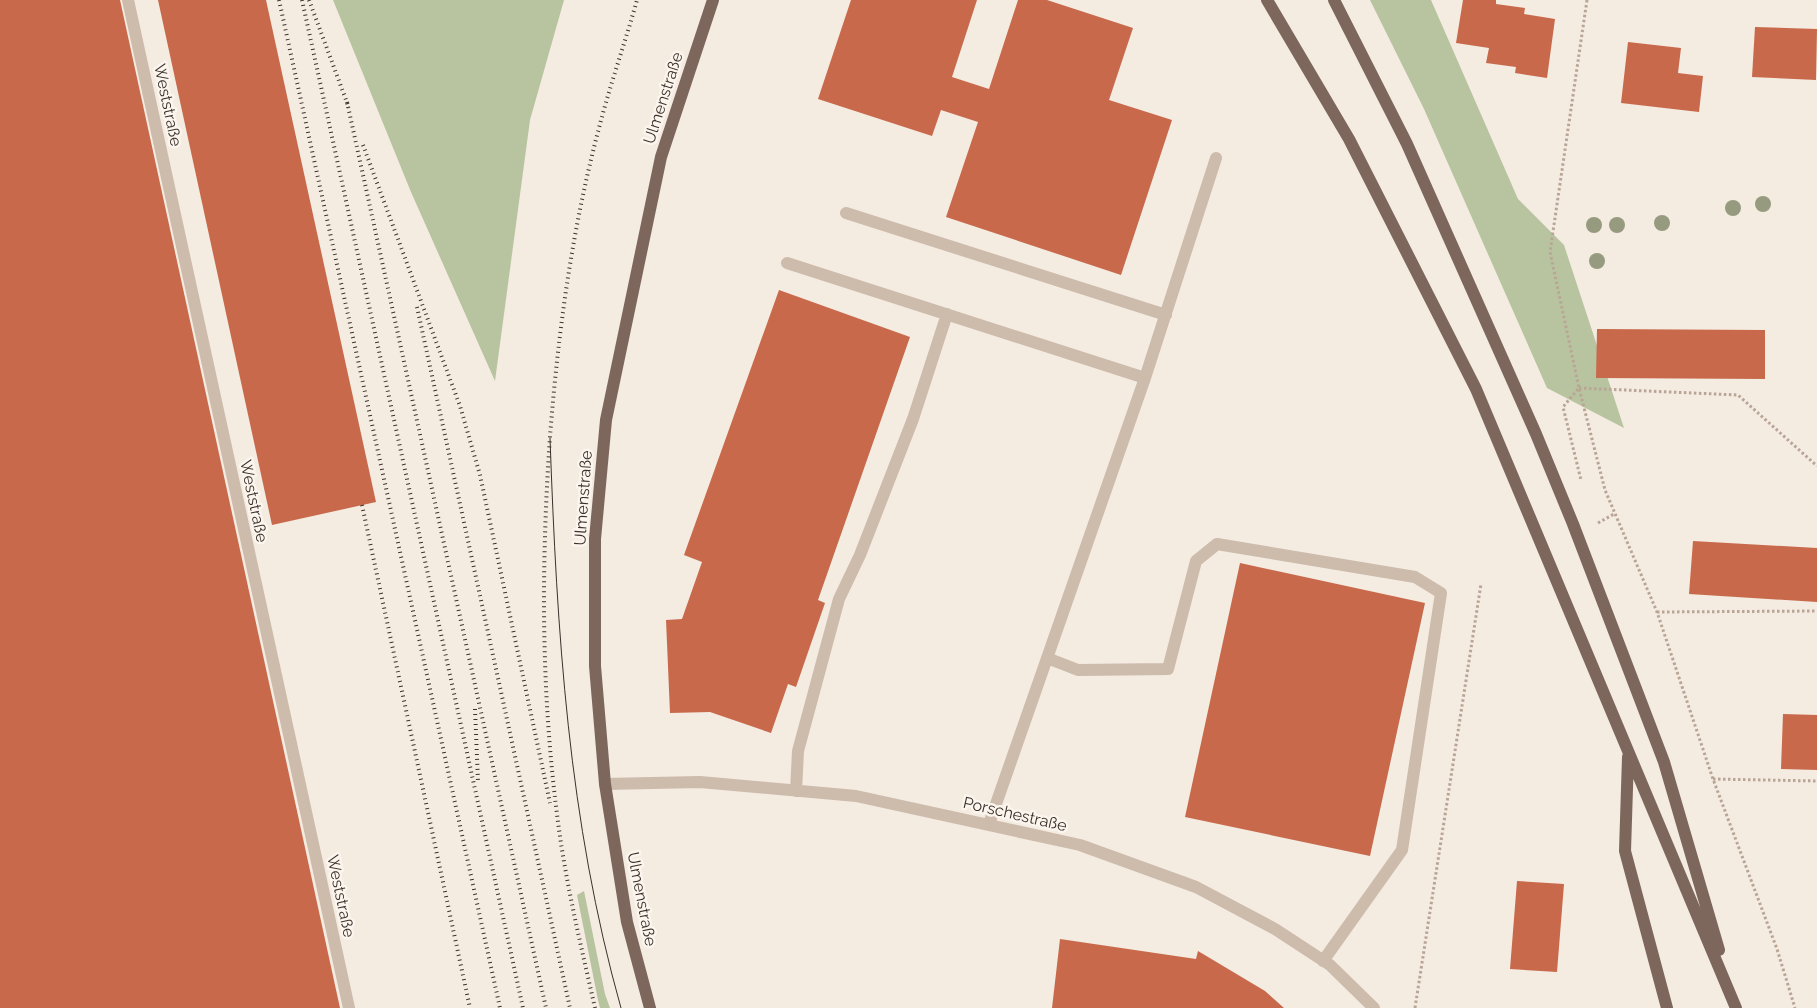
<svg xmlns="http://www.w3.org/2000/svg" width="1817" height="1008" font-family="Raleway,sans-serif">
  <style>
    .green { fill: #b8c4a0 }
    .building { fill: #c8694b }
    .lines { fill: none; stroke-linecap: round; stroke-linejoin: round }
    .path { stroke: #b9a596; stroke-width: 3; stroke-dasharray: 2.5 2.5; stroke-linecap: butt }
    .minor { stroke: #cdbbac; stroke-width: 12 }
    .major { stroke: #7d675c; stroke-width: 12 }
    .tram { stroke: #3b302b; stroke-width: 1 }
    .rail { stroke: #3b302b; stroke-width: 4; stroke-dasharray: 1 4; stroke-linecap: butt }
    .tree { fill: #969b7f }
    .labels { text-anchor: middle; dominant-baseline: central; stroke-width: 5; stroke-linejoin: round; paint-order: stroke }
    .street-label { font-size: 16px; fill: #3b302b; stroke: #fbf5ee }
  </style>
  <rect width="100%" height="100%" fill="#f4ebe1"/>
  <path class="green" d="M333,0H564L530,120L495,381L411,192Z
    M1370,0H1431L1518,199L1564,245L1624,428L1547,388L1424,109Z
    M584,891L605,994L610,1008H600L598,1000L577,895Z"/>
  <path class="building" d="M0,0H120L340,1008H0Z
    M158,0H266L376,502L272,525Z
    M851,0H977L952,77L989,89L1018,0H1047L1133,28L1109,100L1172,120L1121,275L946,217L978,122L941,110L932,136L818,99Z
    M1463,0H1496V4L1525,8L1524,14L1555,19L1547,78L1515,73L1516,67L1486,63L1489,48L1456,43Z
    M1755,27L1817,29L1816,80L1752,77Z
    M1628,42L1681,48L1678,73L1703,76L1699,112L1621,103Z
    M779,290L910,337L818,600L825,603L796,687L788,684L771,733L710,712L670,713L666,620L682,619L702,562L684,555Z
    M1597,329L1765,330V379L1596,378Z
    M1693,541L1817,548V602L1689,594Z
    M1240,563L1425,603L1370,856L1185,817Z
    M1783,714L1817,715V770L1781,769Z
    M1517,881L1564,884L1557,972L1510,969Z
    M1060,939L1196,959L1198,951L1265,991L1284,1008H1052Z"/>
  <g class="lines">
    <path class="path" d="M1587,0L1550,252L1579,388L1605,490L1657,612L1713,779L1777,949L1795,1008
      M1579,388L1738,395L1817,466
      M1578,389L1563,407L1581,480
      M1598,523L1614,514
      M1657,612L1817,611
      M1713,779L1817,781
      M1415,1008L1481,584"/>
    <path class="minor" d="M128,0L349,1008
      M846,213L1166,315
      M787,263L1145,378L989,824
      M1145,378L1216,158
      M1047,658L1078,670L1168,669L1196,561L1217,544L1415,577L1441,593L1402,850L1323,961
      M605,784L700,782L856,796L1080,845L1196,887L1275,929L1330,965L1374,1008
      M796,791L798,751L839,599L860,555L913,419L947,314"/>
    <path class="major" d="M1267,0L1349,139L1476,389L1736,1008
      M1334,0L1407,144L1536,434L1573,524L1664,762L1719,950
      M1628,757L1625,851L1667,1008
      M650,1008L627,922L605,784L595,666V539L606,420L661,157L713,0"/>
    <path class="tram" d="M550,438C557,632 568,820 621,1008"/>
    <path class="rail" d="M279,0L500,1008
      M302,0L523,1008
      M309,0L349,108
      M347,102L546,1008
      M363,145L460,406L480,475L550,803
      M417,307L570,1008
      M362,505L470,1008
      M475,709L478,781
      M595,1008C581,946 566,884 558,822C541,694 541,565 550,437C558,333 572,229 599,128C610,85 625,43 637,0"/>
  </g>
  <g class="tree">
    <circle cx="1763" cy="204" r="8"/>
    <circle cx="1733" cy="208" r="8"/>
    <circle cx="1662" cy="223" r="8"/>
    <circle cx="1594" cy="225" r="8"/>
    <circle cx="1617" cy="225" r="8"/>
    <circle cx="1597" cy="261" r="8"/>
  </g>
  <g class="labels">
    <g class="street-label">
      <text transform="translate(663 98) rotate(-72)">Ulmenstraße</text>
      <text transform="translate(168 105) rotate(78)">Weststraße</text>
      <text transform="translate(583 498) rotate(-86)">Ulmenstraße</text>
      <text transform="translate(254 501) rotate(78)">Weststraße</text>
      <text transform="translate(1015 814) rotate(13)">Porschestraße</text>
      <text transform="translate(341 896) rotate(78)">Weststraße</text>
      <text transform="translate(642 899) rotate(79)">Ulmenstraße</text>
    </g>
  </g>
</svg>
